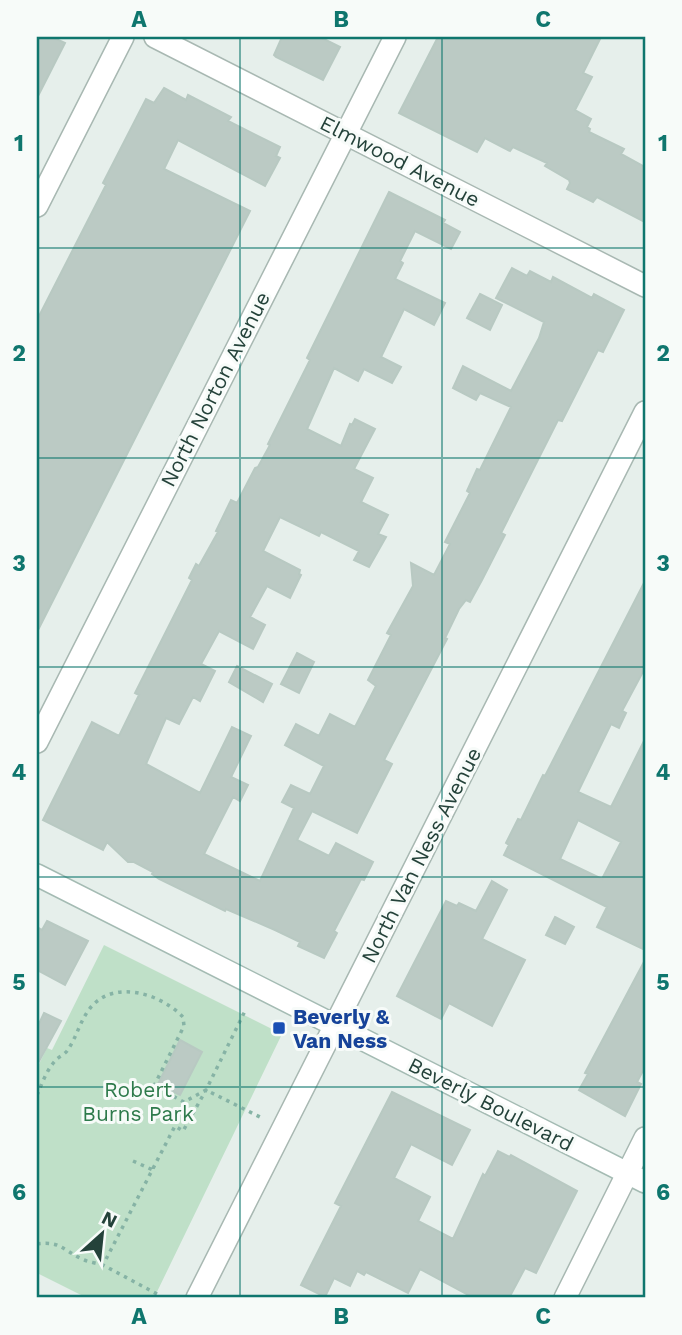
<svg xmlns="http://www.w3.org/2000/svg" width="682" height="1335" font-family="'Work Sans',sans-serif">
  <style>
    .green { fill: #bfe0c8 }
    .building { fill: #bbcac4; stroke: #b8c9c2; stroke-width: 2; fill-rule: evenodd }
    .lines { fill: none; stroke-linecap: round; stroke-linejoin: round }
    .minor-casing { stroke: #a8b8b2; stroke-width: 24 }
    .tertiary-casing { stroke: #a8b8b2; stroke-width: 24 }
    .secondary-casing { stroke: #a4bbb3; stroke-width: 24 }
    .path { stroke: #86b3a5; stroke-width: 3.5; stroke-dasharray: 3.5 5; stroke-linecap: butt }
    .minor { stroke: #fff; stroke-width: 21 }
    .tertiary { stroke: #fff; stroke-width: 21 }
    .secondary { stroke: #fff; stroke-width: 21 }
    .grid { fill: none; stroke: #0f766e; stroke-width: 2; stroke-opacity: 0.55 }
    .transit-dot { fill: #1a4fb4; stroke: #f7fbf9; stroke-width: 2.5 }
    .labels { text-anchor: middle; dominant-baseline: central; stroke-width: 6; stroke-linejoin: round; paint-order: stroke }
    .street-label { font-size: 21px; fill: #24423a; stroke: #f7fbf9 }
    .transit-label { font-size: 21px; font-weight: bold; fill: #164399; stroke: #f7fbf9; text-anchor: start }
    .park-label { font-size: 21px; fill: #2d7a4b; stroke: #f7fbf9 }
    .neatline { fill: none; stroke: #0f766e; stroke-width: 2.5 }
    .grid-label { font-size: 23px; text-anchor: middle; font-weight: bold; fill: #0f766e }
  </style>
  <rect width="100%" height="100%" fill="#e6efeb"/>
  <path class="green" d="M104,945L282,1034L154,1298H87L37,1273V1068L47,1048L52,1050Z"/>
  <path class="building" d="M37,37H52L65,43L37,98Z
    M282,37H320L340,47L323,80L276,57L274,55Z
    M438,37H601L583,73L592,77L575,110L591,119L587,127L590,129L589,132L624,149L621,154L645,167V222L597,197L593,202L567,189L570,183L569,180L545,166L547,163L513,147L510,151L485,138L477,152L399,113Z
    M164,88L186,100L188,95L231,117L228,121L280,147L276,156L280,158L265,186L178,140L164,169L250,211L37,632V320L106,185L103,183L146,99L154,103Z
    M389,192L445,220L443,223L460,232L451,249L415,231L400,261L403,263L395,279L445,303L434,325L404,309L381,357L401,367L392,383L364,369L358,381L334,368L307,429L341,446L350,424L352,425L355,419L375,429L354,469L373,478L361,502L388,515L378,534L386,537L369,567L354,560L359,551L321,532L319,536L280,517L263,551L300,570L299,574L301,575L290,598L267,586L250,617L265,625L253,649L219,631L201,664L215,671L200,701L193,697L179,724L166,718L146,764L200,793L232,727L251,736L231,777L248,785L240,801L233,797L204,854L260,881L294,808L282,802L291,785L310,794L324,766L285,745L296,724L319,736L330,714L355,727L376,686L368,680L391,635L387,633L413,586L411,563L434,575L450,544L445,542L470,493L467,491L477,469L480,470L511,407L480,393L476,400L453,388L463,366L511,391L539,338L544,322L496,298L512,268L527,276L530,271L551,282L553,277L592,298L594,294L624,310L603,352L598,350L562,421L558,420L501,533L505,535L482,580L470,602L466,600L459,609L445,638L447,639L384,760L392,764L357,833L312,811L297,840L329,856L336,843L373,862L364,880L361,879L334,931L337,933L324,958L298,946L300,942L275,930L226,909L225,911L159,879L152,874L153,872L134,862H128L107,842L103,850L43,820L92,722L119,736L139,695L135,693L192,580L189,578L196,564L199,566L218,532L216,531L231,500L237,503L255,468L258,467L270,445L268,444L310,360L307,358Z
    M480,294L502,305L490,330L467,318Z
    M645,581V668L622,711L626,713L619,728L611,724L578,792L611,807L645,739V950L597,927L607,907L504,855L509,845L506,843L518,819L521,820L543,775L545,776ZM578,820L621,842L602,879L560,859Z
    M297,653L314,662L299,693L281,684Z
    M237,666L272,684L263,702L229,682Z
    M492,881L507,890L482,939L525,960L492,1026L449,1003L441,1019L397,996L446,901L457,906L459,903L476,911Z
    M555,917L574,927L565,944L546,935Z
    M47,921L88,941L65,985L37,970V927L42,930Z
    M645,960V1067L637,1082L641,1084L625,1116L579,1090L588,1074L585,1073Z
    M44,1013L61,1021L37,1065V1028Z
    M180,1040L202,1052L180,1095L158,1084Z
    M392,1092L470,1130L452,1165L411,1144L394,1178L430,1197L418,1221L453,1239L483,1174L485,1176L498,1151L510,1157L511,1155L577,1191L536,1273L525,1268L509,1298H474L420,1269L408,1293L366,1272L364,1275L357,1271L350,1286L334,1278L325,1297L301,1285L341,1206L335,1203Z"/>
  <g class="lines">
    <g class="minor-casing">
      <path id="minor" d="M155,37L645,286
        M37,206L123,37
        M37,742L395,37
        M565,1298L645,1138"/>
    </g>
    <g class="tertiary-casing">
      <path id="tertiary" d="M197,1298L645,412"/>
    </g>
    <g class="secondary-casing">
      <path id="secondary" d="M37,875L645,1182"/>
    </g>
    <path class="path" d="M37,1095C42,1084 46,1071 55,1061C58,1057 64,1055 67,1051C77,1037 80,1020 91,1007C115,979 161,994 183,1017L184,1026L154,1086L184,1102L206,1090L264,1119
      M133,1161L153,1170
      M37,1244C60,1241 62,1249 80,1258C87,1262 96,1263 103,1265
      M157,1294L103,1265L175,1126L183,1131L206,1090L245,1011"/>
    <use href="#minor" class="minor"/>
    <use href="#tertiary" class="tertiary"/>
    <use href="#secondary" class="secondary"/>
  </g>
  <path class="grid" d="M240,37V1298M442,37V1298M37,248H645M37,458H645M37,667H645M37,877H645M37,1087H645"/>
  <rect class="transit-dot" x="272" y="1021" width="14" height="14" rx="3.5"/>
  <g class="labels">
    <g class="street-label">
      <text transform="translate(400 161) rotate(27)">Elmwood Avenue</text>
      <text transform="translate(215 389) rotate(-63)">North Norton Avenue</text>
      <text transform="translate(421 855) rotate(-63)">North Van Ness Avenue</text>
      <text transform="translate(491 1104) rotate(27)">Beverly Boulevard</text>
    </g>
    <g class="transit-label">
      <text x="293" y="1016">Beverly &amp;<tspan x="293" dy="24">Van Ness</tspan></text>
    </g>
    <g class="park-label">
      <text x="138" y="1089">Robert<tspan x="138" dy="24">Burns Park</tspan></text>
    </g>
  </g>
  <rect width="682" height="1335" fill="none" stroke="#f7fbf9" stroke-width="77"/>
  <g transform="translate(102 1234) rotate(27)" stroke="#f7fbf9" stroke-width="5" paint-order="stroke">
  <path d="M0-5L12 26L0 18L-12 26Z" fill="#24423a"/>
  <text y="-10" font-size="19" font-weight="bold" text-anchor="middle" fill="#24423a">N</text>
  </g>
  <rect x="38" y="38" width="606" height="1258" class="neatline"/>
  <g class="grid-label">
    <text x="139" y="27">A</text>
    <text x="341" y="27">B</text>
    <text x="543" y="27">C</text>
    <text x="19" y="151">1</text>
    <text x="663" y="151">1</text>
    <text x="19" y="361">2</text>
    <text x="663" y="361">2</text>
    <text x="19" y="571">3</text>
    <text x="663" y="571">3</text>
    <text x="19" y="780">4</text>
    <text x="663" y="780">4</text>
    <text x="19" y="990">5</text>
    <text x="663" y="990">5</text>
    <text x="19" y="1200">6</text>
    <text x="663" y="1200">6</text>
    <text x="139" y="1324">A</text>
    <text x="341" y="1324">B</text>
    <text x="543" y="1324">C</text>
  </g>
</svg>
